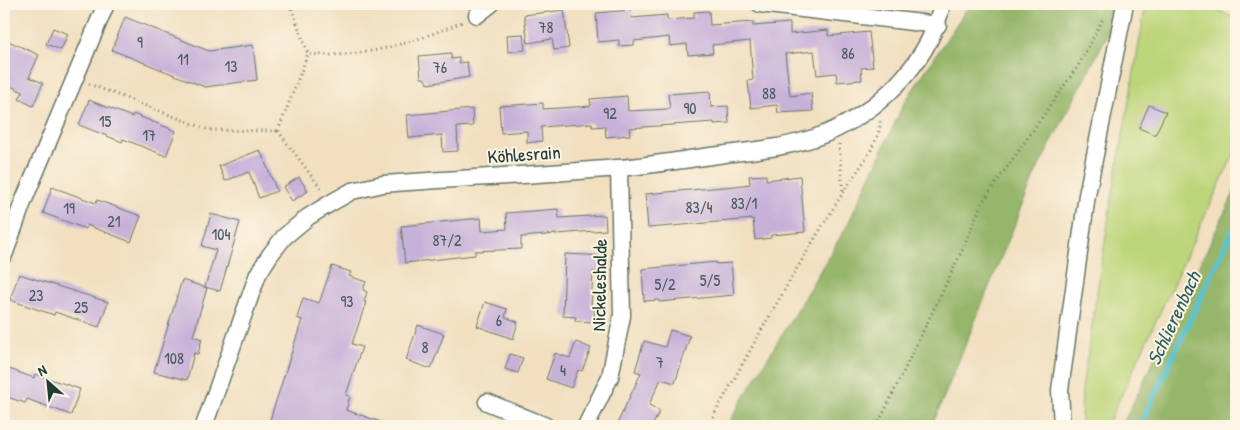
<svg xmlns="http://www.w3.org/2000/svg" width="1240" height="430" font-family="'Patrick Hand',sans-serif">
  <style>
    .green { fill: #bdd57a; stroke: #6e8957 }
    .forest { fill: #96b66a; stroke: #5a7a4f }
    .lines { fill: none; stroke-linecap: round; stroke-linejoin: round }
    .stream { stroke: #59c4d2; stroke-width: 5.5 }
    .building { fill: #c6b1d9 }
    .minor-casing { stroke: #687665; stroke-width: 19 }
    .path { stroke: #687665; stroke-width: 3; stroke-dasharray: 1 4; stroke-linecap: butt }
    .minor { stroke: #fff; stroke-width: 16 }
    .labels { text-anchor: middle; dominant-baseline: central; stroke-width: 4; stroke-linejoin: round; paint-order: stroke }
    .number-label { font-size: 16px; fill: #495a5d }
    .street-label { font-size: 19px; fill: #1f3d34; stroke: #fcf5e5 }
    .water-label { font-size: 20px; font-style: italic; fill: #2e5f5c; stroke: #fcf5e5 }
  </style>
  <rect width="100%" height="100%" fill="#fcf5e5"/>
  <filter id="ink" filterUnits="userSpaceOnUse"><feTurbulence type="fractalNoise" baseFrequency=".02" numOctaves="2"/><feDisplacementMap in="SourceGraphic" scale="10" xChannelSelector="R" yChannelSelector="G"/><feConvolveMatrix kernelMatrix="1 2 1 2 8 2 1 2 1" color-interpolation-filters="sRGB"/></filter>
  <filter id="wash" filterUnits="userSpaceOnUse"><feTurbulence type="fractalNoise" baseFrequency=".0096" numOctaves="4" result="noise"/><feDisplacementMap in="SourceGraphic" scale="20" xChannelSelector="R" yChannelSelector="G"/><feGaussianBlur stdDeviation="1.12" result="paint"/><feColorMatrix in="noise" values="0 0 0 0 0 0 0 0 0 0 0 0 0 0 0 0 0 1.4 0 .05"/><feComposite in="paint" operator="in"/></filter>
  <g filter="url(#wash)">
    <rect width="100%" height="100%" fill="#f1dfc0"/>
    <path class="green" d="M1146,4H1206L1236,19V149L1107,426H1081L1082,389L1111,203Z"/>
    <path class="forest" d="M970,4H1118L1111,28L1037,170L932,426H727L847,226L904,103Z
      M1236,189V426H1122Z"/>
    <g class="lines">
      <path class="stream" d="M1140,426L1236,223"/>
    </g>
    <g id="blocks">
      <path class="building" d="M564,10L569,48L554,50L552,39L528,43L524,15Z
        M631,10L632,18L667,15V20L694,18V12L709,11L710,25L753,22V26L790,23V34L828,30V36L869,32L873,67L861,68L862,80L837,82L836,73L817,75L814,51L785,54L790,96L811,93L813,111L778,113L777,105L751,108L748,81L753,80L750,41L712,45L713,53L688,55L687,44L670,46L669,37L634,41V45L619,46V40L598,42L596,13Z
        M125,17L209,51L253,45L257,80L205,87L112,50Z
        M53,28L68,34L61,50L46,44Z
        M523,34L525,50L508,52L507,35Z
        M4,39L39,55L29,77L43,83L33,106L19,99L23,92L4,83Z
        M451,53V59L459,58V63L467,62L469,77L428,84L424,78H421L419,56Z
        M710,91L711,107L728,106L729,123L714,124V122L629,128L630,135L606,137L605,126L592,127V123L541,127L542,141L527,143V131L501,133L499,106L543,103V109L591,106L590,99L627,96L628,111L670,109L668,94Z
        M89,100L132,117L133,114L176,131L166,156L123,139L122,142L79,125Z
        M1149,105L1166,112L1155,135L1139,128Z
        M472,109L473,126L457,127L458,151L443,152L442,135L409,138L407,115Z
        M260,150L277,191L259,198L249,172L225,181L219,166Z
        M766,175V180L800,176L805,232L771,235V238L755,240L753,219L648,228L645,194L735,186L750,184L749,176Z
        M299,177L308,191L292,201L283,187Z
        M52,187L96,203L97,200L141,216L131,242L87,225L86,229L43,213Z
        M558,209L559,218L605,215L606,230L521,237V249L475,251V255L405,263L401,226L481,218L482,231L507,229L506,213Z
        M211,214L240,222L220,291L205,287L216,250L202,246Z
        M565,254L607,256L606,273L593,272L591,306L595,307L594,322L575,321L576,317L563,316Z
        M716,262V264L731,263L734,295L659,302V300L644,301L642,269Z
        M332,266L351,272L349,276L366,282L363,290L367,292L364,302H366L352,344L362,347L346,395L350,396L346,410L386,424L385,426H268L302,320L297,318L303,298L319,303Z
        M19,274L108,302L99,327L55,312L54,315L10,300Z
        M182,280L207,288L193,336L202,339L198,354L194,353L187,380L154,372Z
        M485,302L507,309L505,317L518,322L513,339L477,326Z
        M418,325L444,334L431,369L406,360Z
        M670,330L690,336L675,383L661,379L649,405L660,411L652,426H616L641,373L635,371L644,341L665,347Z
        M576,342L591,348L582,371L578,370L571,388L546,379L555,353L570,358Z
        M510,354L523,358L518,373L505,369Z
        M4,367L34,378L35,374L80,389L71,415L27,399L25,403L4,396Z"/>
    </g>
  </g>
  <g filter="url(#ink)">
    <use href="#blocks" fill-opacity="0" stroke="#687665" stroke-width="1"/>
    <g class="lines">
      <g class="minor-casing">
        <path id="minor" d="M760,4L938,25
          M477,15L491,4
          M4,255L23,202L106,4
          M487,402L546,426
          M204,426L258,274L270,255L284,237L308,217L329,204L352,191L383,184C461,178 539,175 617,168C648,166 680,160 711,156C752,150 798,148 836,129C885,105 931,58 942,4
          M586,426L610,377L622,316L619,168
          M1062,426L1060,390L1087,195L1125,4"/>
      </g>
      <path class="path" d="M290,4L308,54
        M89,84L209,130L278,131
        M278,131L308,54C362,59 413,43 462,22
        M278,131L322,190
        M839,144L843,193
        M708,426C753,345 798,263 848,185C858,170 882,139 880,121
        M877,426L962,251L982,203L1078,66L1104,17"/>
      <use href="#minor" class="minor"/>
    </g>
  </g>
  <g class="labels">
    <g class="number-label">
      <text x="546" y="27">78</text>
      <text x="140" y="42">9</text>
      <text x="848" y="53">86</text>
      <text x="183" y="59">11</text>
      <text x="231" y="66">13</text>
      <text x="440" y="67">76</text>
      <text x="769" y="93">88</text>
      <text x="690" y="108">90</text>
      <text x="610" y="113">92</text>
      <text x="105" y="121">15</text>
      <text x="149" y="135">17</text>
      <text x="744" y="203">83/1</text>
      <text x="699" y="207">83/4</text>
      <text x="69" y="208">19</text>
      <text x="114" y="221">21</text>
      <text x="221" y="234">104</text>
      <text x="447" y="240">87/2</text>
      <text x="710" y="280">5/5</text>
      <text x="665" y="284">5/2</text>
      <text x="36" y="295">23</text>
      <text x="347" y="301">93</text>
      <text x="81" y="307">25</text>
      <text x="499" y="320">6</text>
      <text x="425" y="347">8</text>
      <text x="174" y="358">108</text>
      <text x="660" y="362">7</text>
      <text x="563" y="370">4</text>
    </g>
    <g class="street-label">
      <text transform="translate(524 154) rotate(-4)">Köhlesrain</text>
      <text transform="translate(599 285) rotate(-89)">Nickeleshalde</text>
    </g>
    <g class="water-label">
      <text transform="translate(1173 318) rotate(-65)">Schlierenbach</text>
    </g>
  </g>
  <rect width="1240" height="430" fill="none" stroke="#fcf5e5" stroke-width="20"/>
  <g transform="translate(48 382) rotate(333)" stroke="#fcf5e5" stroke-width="4" paint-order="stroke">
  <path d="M0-4L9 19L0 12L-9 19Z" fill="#1f3d34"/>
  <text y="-8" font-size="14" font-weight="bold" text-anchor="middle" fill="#1f3d34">N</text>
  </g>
</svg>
